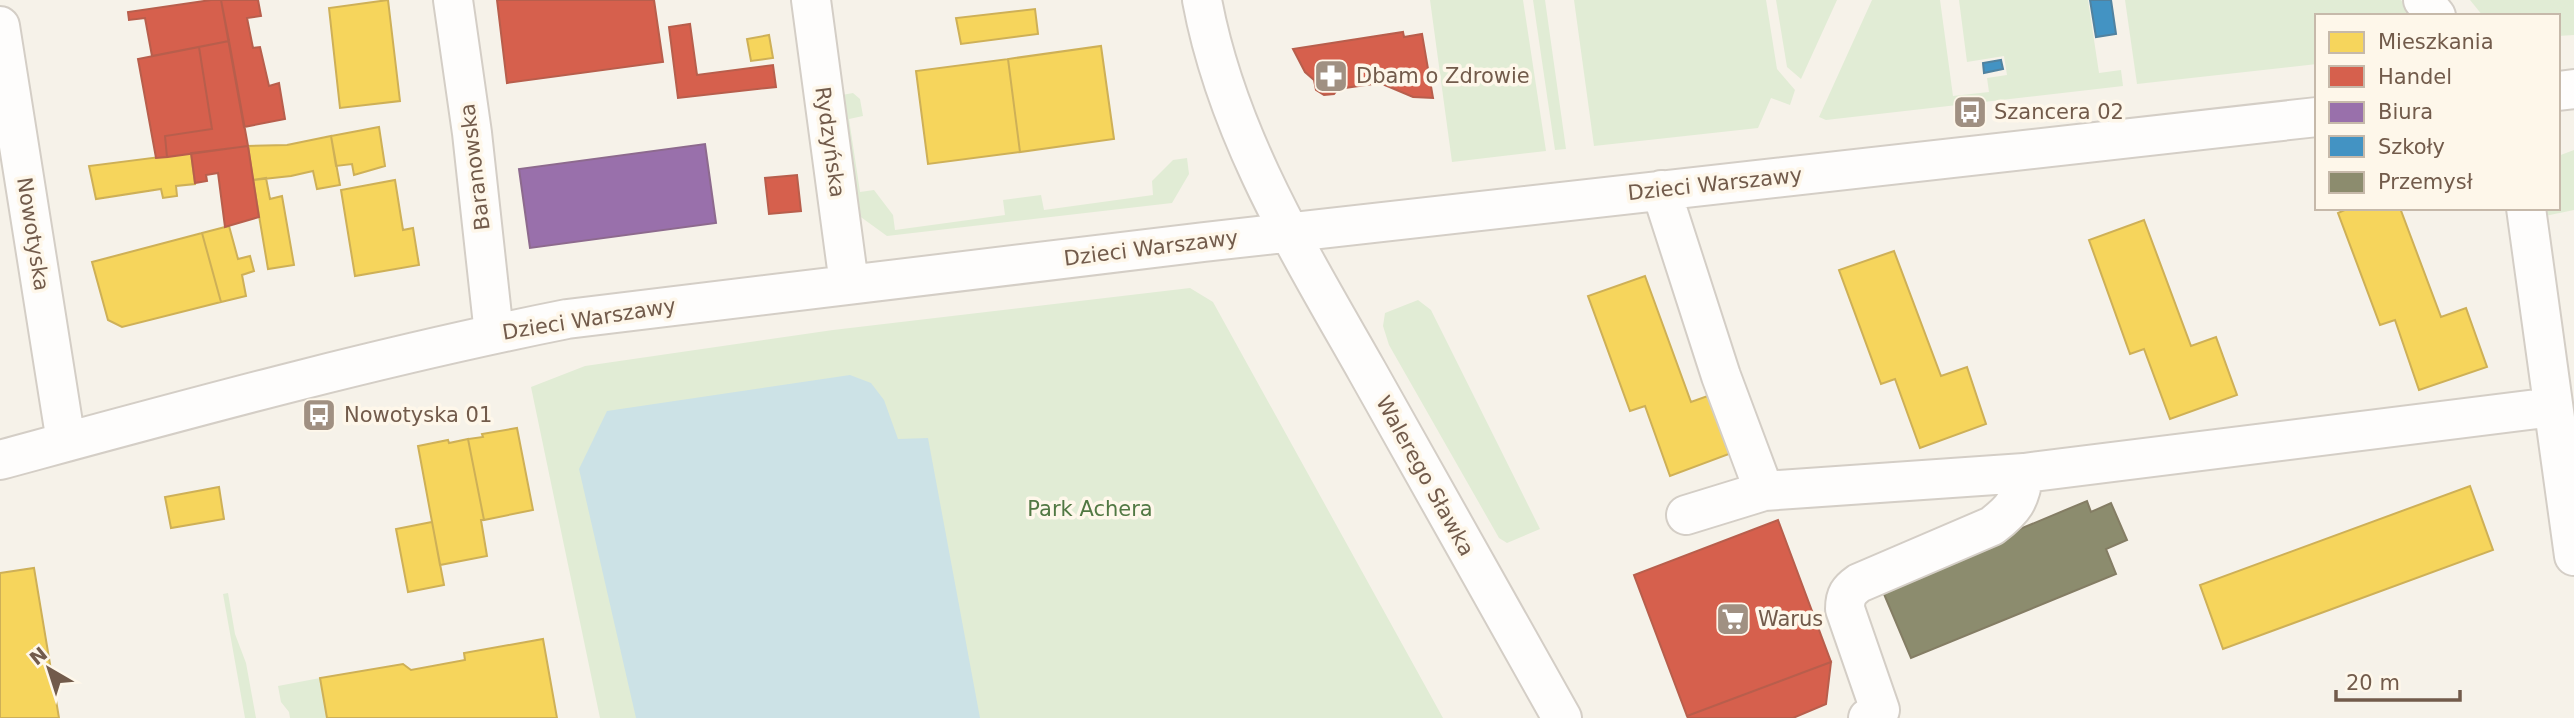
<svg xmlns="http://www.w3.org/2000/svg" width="2574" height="718" font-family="'DejaVu Sans',sans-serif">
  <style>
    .green { fill: #e1ecd5 }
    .water { fill: #cce2e6 }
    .homes { fill: #f6d55c; stroke: #ceb057; stroke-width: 2 }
    .shops { fill: #d6604d; stroke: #b85e4c; stroke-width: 2 }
    .offices { fill: #9970ab; stroke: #8d6a8e; stroke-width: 2 }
    .schools { fill: #4393c3; stroke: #51829f; stroke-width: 2 }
    .industry { fill: #8c8c6e; stroke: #847d64; stroke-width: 2 }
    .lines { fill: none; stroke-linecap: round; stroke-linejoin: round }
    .minor-casing { stroke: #d4cec6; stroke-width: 42 }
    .minor { stroke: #fefdfc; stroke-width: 38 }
    .labels { text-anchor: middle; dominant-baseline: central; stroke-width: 7; stroke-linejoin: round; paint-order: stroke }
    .poi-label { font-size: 21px; fill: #725b4b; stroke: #fef7ea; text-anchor: start }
    .street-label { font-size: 21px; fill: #725b4b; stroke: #fef7ea }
    .park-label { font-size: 21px; fill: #517843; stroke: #fef7ea }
  </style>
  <rect width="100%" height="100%" fill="#f6f2e9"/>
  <path class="green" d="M1430,0H1523L1546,151L1452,162Z
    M1533,0H1545L1566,149L1555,150Z
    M1574,0H1766L1777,69L1795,90L1790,105L1771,98L1758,128L1594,146Z
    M1776,0H1837L1801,79L1787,67Z
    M1872,0H1940L1953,96L1989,92L1987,78L2007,75L2004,56L1967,62L1959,0H2088L2099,73L2121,70L2123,86L1826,120L1819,117Z
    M2125,0H2401L2413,16H2317V64L2137,84Z
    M2470,0H2574V35L2558,36V16H2483Z
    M853,93L860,99L863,116L849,119L860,192L874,190L893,215L895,230L1005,215L1003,200L1041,195L1044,210L1153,195L1152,181L1173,160L1187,158L1189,174L1172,203L887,236L858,215L842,95Z
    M2574,150V210L2545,216L2544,208H2558V156Z
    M1190,288L1213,302L1443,718H600L531,387L585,366L833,330Z
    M1418,300L1431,310L1540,529L1507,543L1499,538L1389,345L1383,326L1385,313Z
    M228,593L235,634L246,663L256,718H245L223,594Z
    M320,678L327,718H290L289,712L281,702L278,686Z"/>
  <path class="water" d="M850,375L871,383L884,400L898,439L928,438L980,718H636L579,469L607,411Z"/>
  <path class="homes" d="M388,0L400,101L340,108L329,8Z
    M1035,9L1038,34L961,44L956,18Z
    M769,35L773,58L751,61L747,39Z
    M1101,46L1114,139L1020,152L1008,59Z
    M1008,59L1020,152L928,164L916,71Z
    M379,127L385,166L354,175L352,164L336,166L331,136Z
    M331,136L340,185L317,189L313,171L291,176L253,180L248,146L287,145Z
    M191,153L195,184L176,186L177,196L163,198L161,189L96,199L89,166Z
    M266,178L270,199L282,196L294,265L268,269L253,180Z
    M395,180L403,230L413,228L419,265L355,276L341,190Z
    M2349,208H2400L2441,317L2466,308L2487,367L2419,390L2395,320L2380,325L2338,213Z
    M2144,220L2191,346L2216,337L2237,395L2170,419L2144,349L2130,354L2089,240Z
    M229,226L238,259L250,256L254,271L242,275L246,296L221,302L202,233Z
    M202,233L221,302L122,327L108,320L92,262Z
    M1894,251L1941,376L1967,367L1986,424L1920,448L1895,379L1881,384L1839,270Z
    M1645,276L1691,402L1716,393L1737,451L1670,476L1645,406L1630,411L1588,296Z
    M517,428L533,510L484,520L468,439L483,437L482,434Z
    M468,439L484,520H481L487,556L440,565L418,446L448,440L449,443Z
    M2470,486L2493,550L2223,649L2200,585Z
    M219,487L224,519L171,528L165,497Z
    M432,522L444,585L408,592L396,529Z
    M34,568L59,718H0V573Z
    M543,639L557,718H327L320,678L403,664L411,670L465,660L464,653Z"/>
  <path class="shops" d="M211,0H221L229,41L152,56L145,18L129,20L128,12Z
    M221,0H258L261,16L247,18L253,48L260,47L269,86L279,83L285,119L244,127Z
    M497,0H654L663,62L507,83Z
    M690,24L697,75L773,65L776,87L678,98L669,27Z
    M1403,32L1404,37L1422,34L1433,98L1413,97L1380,83L1338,89L1334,94L1324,95L1316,90L1314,80L1305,72L1293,49Z
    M229,41L248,146L167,157L165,136L212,129L199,47Z
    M199,47L212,129L165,136L167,157L156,158L138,59Z
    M248,146L259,217L225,227L218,173L206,175L207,181L195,183L191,153Z
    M797,175L801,211L769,214L765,178Z
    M1778,520L1831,662L1687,716L1634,575Z
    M1831,662L1826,704L1793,718H1688L1687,716Z"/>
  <path class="offices" d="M705,144L716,223L530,248L519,169Z"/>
  <path class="schools" d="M2090,0H2111L2116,34L2096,37Z
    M2001,60L2003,69L1984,73L1983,63Z"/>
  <path class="industry" d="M2087,501L2091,512L2111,503L2127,540L2106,549L2116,574L1911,658L1881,587Z"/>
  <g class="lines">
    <g class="minor-casing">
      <path id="minor" d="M453,0L472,133L494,334
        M811,0L849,284
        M1202,0C1227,135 1300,253 1367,371C1432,487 1497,602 1562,718
        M2423,0L2436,16
        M0,26L66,442
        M2558,91L2574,89
        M1661,190L1721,376L1764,491
        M2526,208L2574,556
        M0,460C188,409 376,357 567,319L1204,242L2317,117
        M1686,515L1764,491L2024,473L2553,407
        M1868,718L1880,710L1845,609C1845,595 1849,590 1859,583L1992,526C2014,509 2020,501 2024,473"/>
    </g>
    <use href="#minor" class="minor"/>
  </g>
  <defs>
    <g id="pharmacy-square" transform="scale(1.75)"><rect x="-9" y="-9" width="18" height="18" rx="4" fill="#a09082" stroke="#fef7ea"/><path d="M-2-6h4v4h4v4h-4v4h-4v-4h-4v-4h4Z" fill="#fff"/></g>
    <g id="bus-square" transform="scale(1.75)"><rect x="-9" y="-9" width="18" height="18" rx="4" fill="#a09082" stroke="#fef7ea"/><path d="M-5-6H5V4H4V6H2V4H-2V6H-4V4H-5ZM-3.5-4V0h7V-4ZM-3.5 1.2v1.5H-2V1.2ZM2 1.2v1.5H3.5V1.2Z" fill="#fff"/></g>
    <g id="supermarket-square" transform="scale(1.75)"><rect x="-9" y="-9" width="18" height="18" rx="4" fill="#a09082" stroke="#fef7ea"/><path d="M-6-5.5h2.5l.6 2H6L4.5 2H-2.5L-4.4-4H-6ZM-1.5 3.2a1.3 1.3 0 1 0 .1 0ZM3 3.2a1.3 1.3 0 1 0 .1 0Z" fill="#fff"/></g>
  </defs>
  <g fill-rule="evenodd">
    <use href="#pharmacy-square" x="1331" y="76"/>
    <use href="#bus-square" x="1970" y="112"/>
    <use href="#bus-square" x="319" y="415"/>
    <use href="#supermarket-square" x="1733" y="619"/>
  </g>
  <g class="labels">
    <g class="poi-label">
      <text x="1356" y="76">Dbam o Zdrowie</text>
      <text x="1994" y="112">Szancera 02</text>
      <text x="344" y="415">Nowotyska 01</text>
      <text x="1758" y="619">Warus</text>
    </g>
    <g class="street-label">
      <text transform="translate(830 142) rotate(82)">Rydzyńska</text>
      <text transform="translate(475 167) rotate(-97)">Baranowska</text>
      <text transform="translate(1715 184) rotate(-6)">Dzieci Warszawy</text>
      <text transform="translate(33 234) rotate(81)">Nowotyska</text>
      <text transform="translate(1151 248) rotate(-7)">Dzieci Warszawy</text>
      <text transform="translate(589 319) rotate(-9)">Dzieci Warszawy</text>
      <text transform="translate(1425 476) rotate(61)">Walerego Sławka</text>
    </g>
    <g class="park-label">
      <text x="1090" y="509">Park Achera</text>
    </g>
  </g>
  <rect x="2315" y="14" width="245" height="196" fill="#fef7ea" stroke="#c6b9aa" stroke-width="2"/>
  <rect x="2329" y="32" width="35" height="21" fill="#f6d55c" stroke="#c6b9aa" stroke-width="2"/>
  <text x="2378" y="49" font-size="21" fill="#725b4b">Mieszkania</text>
  <rect x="2329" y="66" width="35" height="21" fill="#d6604d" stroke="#c6b9aa" stroke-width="2"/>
  <text x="2378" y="84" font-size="21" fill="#725b4b">Handel</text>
  <rect x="2329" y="102" width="35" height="21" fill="#9970ab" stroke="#c6b9aa" stroke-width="2"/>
  <text x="2378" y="119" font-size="21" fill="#725b4b">Biura</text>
  <rect x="2329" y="136" width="35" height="21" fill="#4393c3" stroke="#c6b9aa" stroke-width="2"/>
  <text x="2378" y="154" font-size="21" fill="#725b4b">Szkoły</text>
  <rect x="2329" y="172" width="35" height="21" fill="#8c8c6e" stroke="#c6b9aa" stroke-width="2"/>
  <text x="2378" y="189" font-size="21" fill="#725b4b">Przemysł</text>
  <g transform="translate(49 669) rotate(321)" stroke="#fef7ea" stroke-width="5" paint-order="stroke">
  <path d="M0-5L12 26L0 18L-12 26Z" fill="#725b4b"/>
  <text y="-10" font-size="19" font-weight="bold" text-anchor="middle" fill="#725b4b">N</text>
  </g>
  <path d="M2336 690v10h124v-10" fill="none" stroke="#725b4b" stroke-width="3.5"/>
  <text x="2346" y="690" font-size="21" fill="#725b4b" stroke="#fef7ea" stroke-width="5" paint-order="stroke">20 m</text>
</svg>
